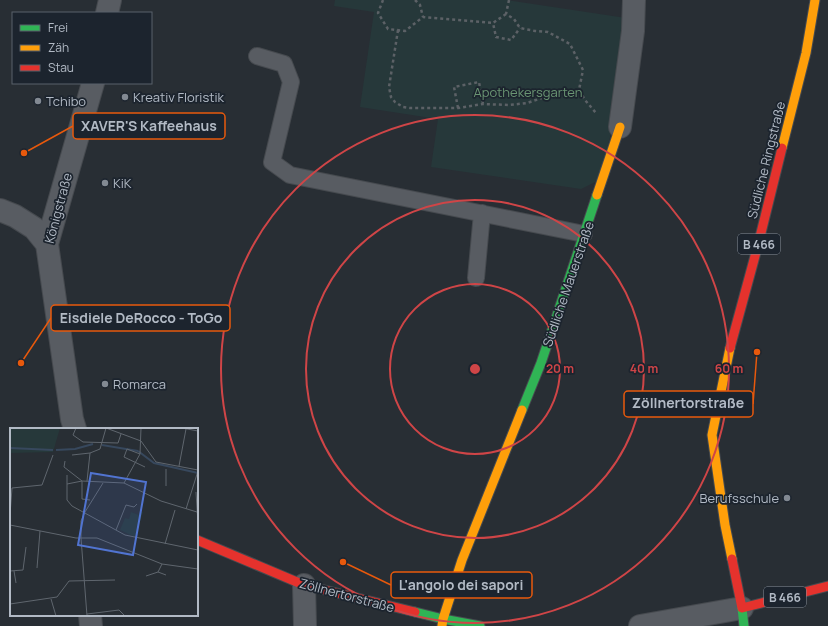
<svg xmlns="http://www.w3.org/2000/svg" width="828" height="626" font-family="Manrope,sans-serif">
  <style>
    .green { fill: #26383a }
    .lines { fill: none; stroke-linecap: round; stroke-linejoin: round }
    .lane-casing { stroke: #464a4f; stroke-width: 18 }
    .street-casing { stroke: #464a4f; stroke-width: 24 }
    .fast-casing { stroke: #464a4f; stroke-width: 11 }
    .slow-casing { stroke: #464a4f; stroke-width: 11 }
    .jam-casing { stroke: #464a4f; stroke-width: 11 }
    .path { stroke: #5c6166; stroke-width: 2.5; stroke-dasharray: 3 3; stroke-linecap: butt }
    .lane { stroke: #585c62; stroke-width: 16 }
    .street { stroke: #585c62; stroke-width: 22 }
    .fast { stroke: #30b455; stroke-width: 9 }
    .slow { stroke: #ff9f0a; stroke-width: 9 }
    .jam { stroke: #e5322d; stroke-width: 9 }
    .ring { fill: none; stroke: #cf4547; stroke-width: 2 }
    .poi-dot { fill: #828992; stroke: #1c242e; stroke-width: 1.5 }
    .labels { text-anchor: middle; dominant-baseline: central; stroke-width: 3.5; stroke-linejoin: round; paint-order: stroke }
    .shield { fill: #1c242e; stroke: #858d98; stroke-width: 1 }
    .shield-label { font-size: 12px; font-weight: bold; fill: #b2bac5 }
    .park-label { font-size: 13px; fill: #6a9573; stroke: #1c242e }
    .poi-label { font-size: 13px; fill: #b2bac5; stroke: #1c242e; text-anchor: start }
    .street-label { font-size: 13px; fill: #b2bac5; stroke: #1c242e }
    .inset-river { fill: none; stroke: #37485d; stroke-width: 2 }
    .inset-road { fill: none; stroke: #5f666e; stroke-width: 1 }
    .view { fill: #5174d1; fill-opacity: 0.15; stroke: #5174d1; stroke-width: 2 }
    .inset-edge { fill: none; stroke: #b2bac5; stroke-width: 2 }
    .centre { fill: #cf4547; stroke: #1c242e; stroke-width: 2 }
    .ring-label { font-size: 12px; text-anchor: middle; font-weight: bold; fill: #cf4547; stroke: #1c242e; stroke-width: 3.5; stroke-linejoin: round; paint-order: stroke }
    .leader { fill: none; stroke: #e8590c; stroke-width: 1.5 }
    .callout-dot { fill: #e8590c; stroke: #1c242e; stroke-width: 1.5 }
    .callout { fill: #1c242e; stroke: #e8590c; stroke-width: 1.5 }
    .callout-label { font-size: 14px; text-anchor: middle; font-weight: bold; fill: #b2bac5 }
  </style>
  <rect width="100%" height="100%" fill="#282e34"/>
  <path class="green" d="M335,0H507L626,18L618,106L599,180L581,189L431,167L438,119L360,107L374,12L334,6Z"/>
  <g class="lines">
    <g class="lane-casing">
      <path id="lane" d="M257,56L284,64L291,82L272,162L290,175L584,234
        M476,278L482,213"/>
    </g>
    <g class="street-casing">
      <path id="street" d="M107,13L110,0
        M620,127L633,31L634,0
        M0,210L15,216L34,228L47,244
        M75,429L72,419L47,244L93,83
        M304,585L305,626
        M90,615L91,626
        M640,626L742,608"/>
    </g>
    <g class="fast-casing">
      <path id="fast" d="M522,410L541,363L597,195
        M742,608L744,626
        M415,612L443,619L480,626"/>
    </g>
    <g class="slow-casing">
      <path id="slow" d="M782,148L806,53L815,0
        M597,195L620,127
        M730,348L712,435L725,525L732,559
        M442,626L443,619L462,560L522,410"/>
    </g>
    <g class="jam-casing">
      <path id="jam" d="M730,348L758,245L782,148
        M197,540L304,585L415,612
        M732,559L742,608L828,586"/>
    </g>
    <path class="path" d="M383,0L378,13L388,29L405,31L423,17L493,23
      M415,0L420,5L423,17
      M509,0L506,14L514,19L520,28L535,31L548,32L570,44L583,70L579,90L585,100L596,113
      M506,14L493,23L496,37L511,40L520,28
      M398,30L389,87L391,97L395,102L403,107L410,108H458L483,104L509,105L527,103L545,97L570,93L579,90
      M458,108L454,87L479,82L483,104"/>
    <use href="#lane" class="lane"/>
    <use href="#street" class="street"/>
    <use href="#fast" class="fast"/>
    <use href="#slow" class="slow"/>
    <use href="#jam" class="jam"/>
  </g>
  <g class="ring">
    <circle cx="475" cy="369" r="85"/>
    <circle cx="475" cy="369" r="169"/>
    <circle cx="475" cy="369" r="254"/>
  </g>
  <g class="poi-dot">
    <circle cx="125" cy="97" r="4"/>
    <circle cx="38" cy="101" r="4"/>
    <circle cx="105" cy="183" r="4"/>
    <circle cx="105" cy="384" r="4"/>
    <circle cx="787" cy="498" r="4"/>
  </g>
  <g class="labels">
    <g class="shield">
      <rect x="738" y="234" width="42" height="20" rx="3"/>
      <rect x="764" y="587" width="42" height="20" rx="3"/>
    </g>
    <g class="shield-label">
      <text x="759" y="244">B 466</text>
      <text x="785" y="597">B 466</text>
    </g>
    <g class="park-label">
      <text x="528" y="92">Apothekersgarten</text>
    </g>
    <g class="poi-label">
      <text x="133" y="97">Kreativ Floristik</text>
      <text x="46" y="101">Tchibo</text>
      <text x="113" y="183">KiK</text>
      <text x="113" y="384">Romarca</text>
      <text x="779" y="498" text-anchor="end">Berufsschule</text>
    </g>
    <g class="street-label">
      <text transform="translate(766 160) rotate(-76)">Südliche Ringstraße</text>
      <text transform="translate(58 208) rotate(-75)">Königstraße</text>
      <text transform="translate(568 284) rotate(-71)">Südliche Mauerstraße</text>
      <text transform="translate(347 595) rotate(15)">Zöllnertorstraße</text>
    </g>
  </g>
  <g transform="translate(10 428)">
    <rect width="188" height="188" fill="#282e34"/>
    <path d="M0,0H50L43,24L0,25ZM121,84L129,87L130,84H133L125,109L110,102L115,90L119,91Z" fill="#26383a"/>
    <path class="inset-river" d="M92,17L128,23M0,20L43,22M46,22L65,21L83,16M128,23L144,35L188,45"/>
    <path class="inset-road" d="M66,0L63,7L73,14L108,15L111,6M96,0L131,13L146,34L188,42M172,0L188,3M130,26L117,21L114,29L135,39M62,27L80,25L90,21L96,0M55,33L54,39L72,53M169,38L176,1M156,41V58M57,47V72L62,78L115,107L188,122M72,53V71L80,72M77,53L80,25M114,55L130,26L131,0M57,56L72,53L114,55L151,73L187,84M186,64L188,96M176,81L188,43M0,87L2,60L32,57L43,27M0,97L66,110H87L152,136L188,141M106,102L116,77L124,79L127,76M71,110V93L75,84L93,55M71,110L77,188M155,116L165,82M152,136L148,144L156,147M27,140L30,103M0,143L13,142L16,119M4,143L6,155M136,148L148,144M41,171L46,188M0,176L47,169L59,153L105,152M77,186L109,182L115,188"/>
    <path class="view" d="M81,45L136,54L123,127L68,117Z"/>
    <rect width="188" height="188" class="inset-edge"/>
  </g>
  <circle cx="475" cy="369" r="6" class="centre"/>
  <g class="ring-label">
    <text x="560" y="373">20 m</text>
    <text x="644" y="373">40 m</text>
    <text x="729" y="373">60 m</text>
  </g>
  <path class="leader" d="M24 153L73 126M21 363L51 318M757 352L753 404M343 562L391 585"/>
  <g class="callout-dot">
    <circle cx="24" cy="153" r="4"/>
    <circle cx="21" cy="363" r="4"/>
    <circle cx="757" cy="352" r="4"/>
    <circle cx="343" cy="562" r="4"/>
  </g>
  <g class="callout">
    <rect x="73" y="113" width="152" height="26" rx="4"/>
    <rect x="51" y="305" width="179" height="26" rx="4"/>
    <rect x="624" y="391" width="129" height="26" rx="4"/>
    <rect x="391" y="572" width="141" height="26" rx="4"/>
  </g>
  <g class="callout-label">
    <text x="149" y="131">XAVER'S Kaffeehaus</text>
    <text x="141" y="323">Eisdiele DeRocco - ToGo</text>
    <text x="688" y="408">Zöllnertorstraße</text>
    <text x="461" y="590">L'angolo dei sapori</text>
  </g>
  <rect x="12" y="12" width="140" height="72" fill="#1c242e" stroke="#58606a"/>
  <rect x="20" y="25" width="20" height="6" fill="#30b455" stroke="#58606a"/>
  <text x="48" y="32" font-size="12" fill="#b2bac5">Frei</text>
  <rect x="20" y="45" width="20" height="6" fill="#ff9f0a" stroke="#58606a"/>
  <text x="48" y="52" font-size="12" fill="#b2bac5">Zäh</text>
  <rect x="20" y="65" width="20" height="6" fill="#e5322d" stroke="#58606a"/>
  <text x="48" y="72" font-size="12" fill="#b2bac5">Stau</text>
</svg>
